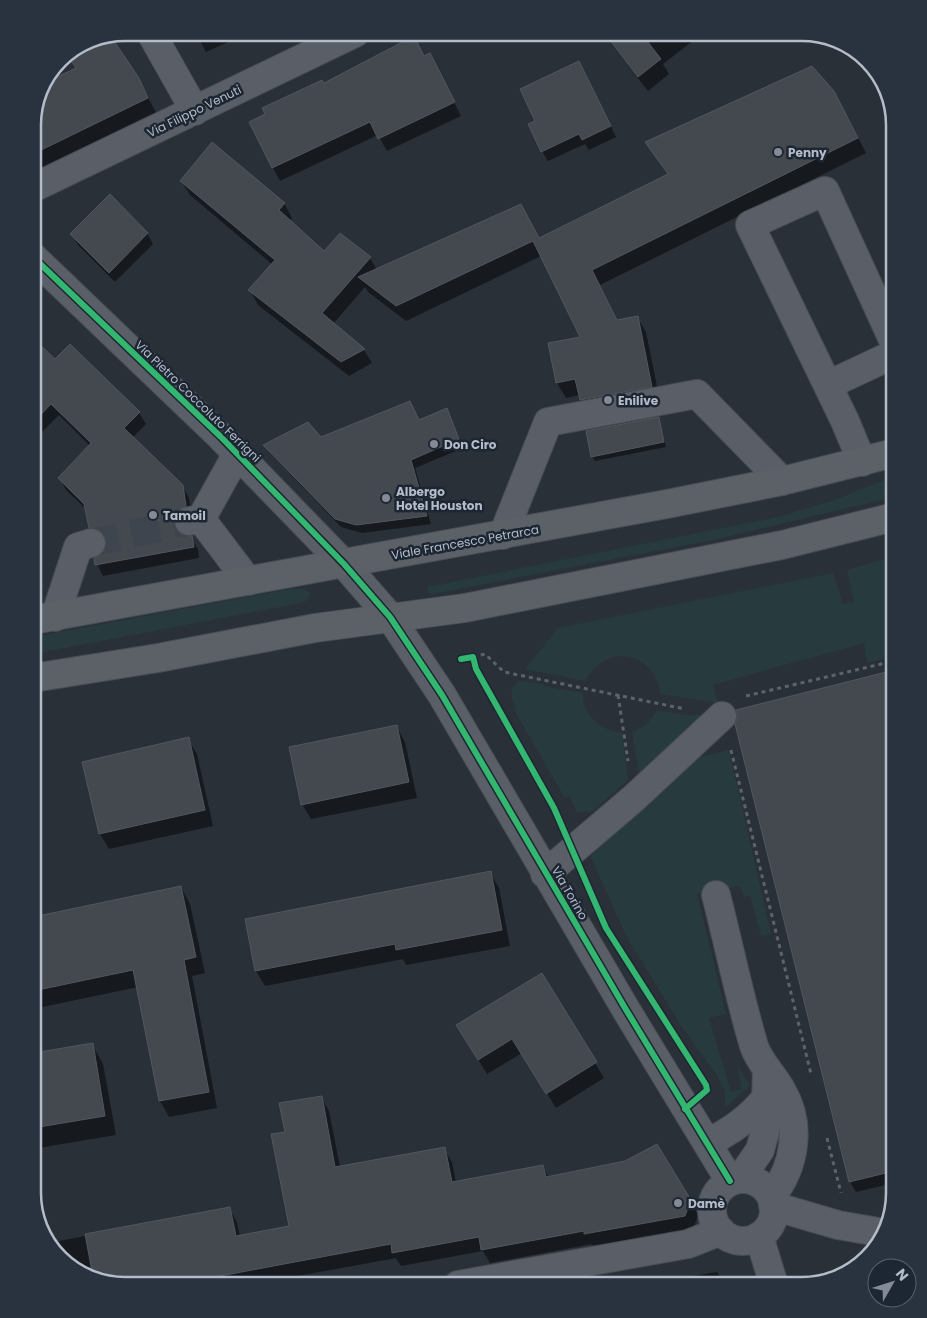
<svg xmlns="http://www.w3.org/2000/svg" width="927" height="1318" font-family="Poppins,sans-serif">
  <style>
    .green { fill: #273a3e }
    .shadow { fill: #0007 }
    .building { fill: #444950; stroke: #52575f }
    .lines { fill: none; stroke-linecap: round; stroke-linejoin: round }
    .minor-tunnel { stroke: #3f454e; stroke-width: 28; stroke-dasharray: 28 14; stroke-linecap: butt }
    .minor-casing { stroke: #484c53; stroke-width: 30 }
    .major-casing { stroke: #484c55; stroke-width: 30 }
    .path { stroke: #5d636a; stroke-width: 3; stroke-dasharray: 4 4; stroke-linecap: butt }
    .minor { stroke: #5a5e66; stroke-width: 28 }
    .major { stroke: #5c6168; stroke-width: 28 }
    .cycleway-casing { stroke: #1d2633; stroke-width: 9 }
    .cycleway { stroke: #33b770; stroke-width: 6 }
    .poi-dot { fill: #848b96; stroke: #1d2633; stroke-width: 2 }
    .labels { text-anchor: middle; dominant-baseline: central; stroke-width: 5; stroke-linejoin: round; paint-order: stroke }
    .street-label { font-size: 12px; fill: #b4bcc9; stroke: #1d2633 }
    .poi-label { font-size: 12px; font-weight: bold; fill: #b4bcc9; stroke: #1d2633; text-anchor: start }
    .rim { fill: none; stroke: #b4bcc9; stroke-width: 2.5 }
  </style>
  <rect width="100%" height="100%" fill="#2a3038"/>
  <path class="green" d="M894,476V497L718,539L433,594L429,593L427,587L778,517L834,500Z
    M887,558L894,562V656L867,663L864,643L713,685L718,703L661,694C653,650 606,642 585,681L525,669L558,628L833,573L843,604L854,602L847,570Z
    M290,589H305L311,593L306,601L296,604L33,654V637Z
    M518,681L543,684V686L583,693C583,716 600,730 622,733L628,780L591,812H577L569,796L565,798L514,710L516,707C509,695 510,691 518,681Z
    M657,710L692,716L697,714L704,717L640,778L632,732L647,724Z
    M729,750L771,934L761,936L750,895L744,897L740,886L697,894L726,1014L709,1018L731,1092L742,1089L737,1065L750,1086L725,1107V1091L718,1077L680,1024L626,936L591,857V847L686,760Z"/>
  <path class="shadow" d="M196,33H248L206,52Z
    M603,33H703L663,64L669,74L648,91Z
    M110,38L138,79L159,118L33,179V119L42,84L77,69L67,55Z
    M424,58L437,68L461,116L387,151L378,135L280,181L273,168L323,84Z
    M585,73L616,137L589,150L585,144L548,161L542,151L537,121Z
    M842,107L866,153L600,285L618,321L637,317L646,332L660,401L589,415L580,395L566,398L557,383L549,344L582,338L541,256L406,321L368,292L365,287L333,324L364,350L372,363L349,376L258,305L250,290L273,265L190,195L181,181L284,203L292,218L289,221L324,253L340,234L370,258L377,270L539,239L668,175L647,142Z
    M147,233L153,244L115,282L78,245L72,234Z
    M33,311L38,320L33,326Z
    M33,340L55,361L139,413L146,424L132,438L182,486L189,498L192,517L181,527L180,534L191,538L198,549L199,558L103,576L97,564L107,547V542L96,539L90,527L86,509L66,490L60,478L90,446L59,415L33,441Z
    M447,410L463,448L415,468L431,524L362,533L341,527L270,453L265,445L320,439L419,422Z
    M658,418L666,447L595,461L592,456Z
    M894,672V1183L856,1192L850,1182L736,725L738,720L737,711Z
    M397,727L405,742L417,798L311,819L302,804Z
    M188,739L197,754L213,826L109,849L100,834Z
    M490,872L499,888L510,946L406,965L403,959L265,986L256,971Z
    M181,887L190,904L205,973L192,976L217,1108L169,1117L160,1101L138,987L33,1009V918Z
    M541,974L604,1078L556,1108L522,1053L487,1074L467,1041Z
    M92,1044L103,1064L116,1135L33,1149V1054Z
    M321,1097L329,1111L340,1167L444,1149L452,1162L456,1183L543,1167L549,1178L690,1201L698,1215L693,1230L593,1247L592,1244L490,1263L483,1251L401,1266L396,1258L249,1285H120L79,1273L49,1243L229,1208L237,1222L240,1237L290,1227L286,1133Z
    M717,1272L725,1285H676L675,1279Z"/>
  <path class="building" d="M604,33H641L661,59L638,77Z
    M414,36L424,56L430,53L455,102L378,139L370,122L272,168L249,122L265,114L262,108L322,80L324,83Z
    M112,38L139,78L148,98L33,154V119L42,84L76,68L67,55Z
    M579,61L611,126L582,140L579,134L541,152L528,124L535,121L520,89Z
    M812,66L834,91L858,138L592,270L617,320L638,316L652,387L580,400L575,379L556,383L548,343L580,337L533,241L396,306L358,277L521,204L539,238L668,174L645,142Z
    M212,142L285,203L279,210L324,251L340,233L371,257L322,313L365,349L341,362L248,290L275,260L180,181Z
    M110,194L148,233L109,273L70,234Z
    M33,338L55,359L70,344L140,412L124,428L183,485L186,506L179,509L175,515L174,524L177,531L183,535L192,536L194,547L95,565L94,558L102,554L106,547V538L101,531L89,528L84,504L58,478L91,443L51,404L33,423Z
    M410,401L419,420L447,408L459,439L411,460L427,516L356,525L335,519L263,445L308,422L321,437Z
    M659,417L664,442L591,457L586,431Z
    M894,670V1171L849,1182L735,724L737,720L736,710Z
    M397,725L409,782L301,805L289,747Z
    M189,737L205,810L99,834L82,762Z
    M491,871L502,930L396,950L395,944L255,971L245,919Z
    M181,886L196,957L184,960L209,1092L159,1101L133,970L33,991V917Z
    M542,973L597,1062L546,1094L512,1039L478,1060L456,1025Z
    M93,1043L105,1116L33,1128V1053Z
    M322,1096L335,1167L445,1147L452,1182L543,1165L546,1177L625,1161L657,1144L691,1200L685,1216L584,1234V1231L481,1250L479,1237L392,1253L391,1244L172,1285H120L93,1277L85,1234L230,1207L236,1236L289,1226L271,1134L285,1132L279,1103Z"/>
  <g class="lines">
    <path class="minor-tunnel" d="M91,543L189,521"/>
    <g class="minor-casing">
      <path id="minor" d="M151,33L195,111
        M33,188L355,33
        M33,257L221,437L344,564L390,617L442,695L625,1008L730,1181
        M828,385L894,354
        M862,462L845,421L750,225L825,191L894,342
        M201,519L248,581
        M189,521L201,519L237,454
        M503,535L548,422L697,394L782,481
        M55,617L78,547L91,543
        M545,874L634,798L722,716
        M716,895C729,945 739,996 754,1046C759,1062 774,1076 782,1091C802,1125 795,1167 771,1197
        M707,1143C730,1132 749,1119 765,1099
        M740,1179L760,1150L765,1132L767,1069
        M712 1210a31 31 0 1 1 62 0a31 31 0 1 1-62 0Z
        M773,1206L838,1225L884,1233
        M759,1236L774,1285
        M458,1285L688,1244L721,1231"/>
    </g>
    <g class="major-casing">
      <path id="major" d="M33,620L667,504L782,481L894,453
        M33,678L158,658L315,628L465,608L782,545L894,517"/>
    </g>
    <path class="path" d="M473,657L485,654L504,672L685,709
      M618,695L628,761
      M746,696L894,661
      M731,750L811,1074
      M827,1138L841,1193"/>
    <use href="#minor" class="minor"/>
    <use href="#major" class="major"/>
    <g class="cycleway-casing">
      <path id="cycleway" d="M33,257L221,437L344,564L390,617L442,695L625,1008L730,1181
        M461,659L473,657L476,669L554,808L606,928L706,1085L707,1090L685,1109"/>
    </g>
    <use href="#cycleway" class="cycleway"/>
  </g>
  <g class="poi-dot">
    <circle cx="778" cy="152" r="5"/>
    <circle cx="608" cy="400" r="5"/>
    <circle cx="434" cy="444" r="5"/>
    <circle cx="386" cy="498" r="5"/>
    <circle cx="153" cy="515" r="5"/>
    <circle cx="678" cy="1203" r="5"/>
  </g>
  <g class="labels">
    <g class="street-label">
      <text transform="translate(194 111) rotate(-26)">Via Filippo Venuti</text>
      <text transform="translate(198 401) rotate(44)">Via Pietro Coccoluto Ferrigni</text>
      <text transform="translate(465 542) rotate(-10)">Viale Francesco Petrarca</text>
      <text transform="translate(570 893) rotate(60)">Via Torino</text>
    </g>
    <g class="poi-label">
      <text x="788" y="152">Penny</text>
      <text x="618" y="400">Enilive</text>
      <text x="444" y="444">Don Ciro</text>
      <text x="396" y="491">Albergo<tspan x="396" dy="14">Hotel Houston</tspan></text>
      <text x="163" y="515">Tamoil</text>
      <text x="688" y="1203">Damè</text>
    </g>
  </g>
  <path d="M0 0H927V1318H0ZM125 41H802A84 84 0 0 1 886 125V1193A84 84 0 0 1 802 1277H125A84 84 0 0 1 41 1193V125A84 84 0 0 1 125 41Z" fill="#29323f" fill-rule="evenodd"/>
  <path class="rim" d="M125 41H802A84 84 0 0 1 886 125V1193A84 84 0 0 1 802 1277H125A84 84 0 0 1 41 1193V125A84 84 0 0 1 125 41Z"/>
  <g transform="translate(892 1283) rotate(51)"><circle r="24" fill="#1d2633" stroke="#59626f"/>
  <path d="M0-4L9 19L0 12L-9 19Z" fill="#848b96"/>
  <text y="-8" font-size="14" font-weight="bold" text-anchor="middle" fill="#b4bcc9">N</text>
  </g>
</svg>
